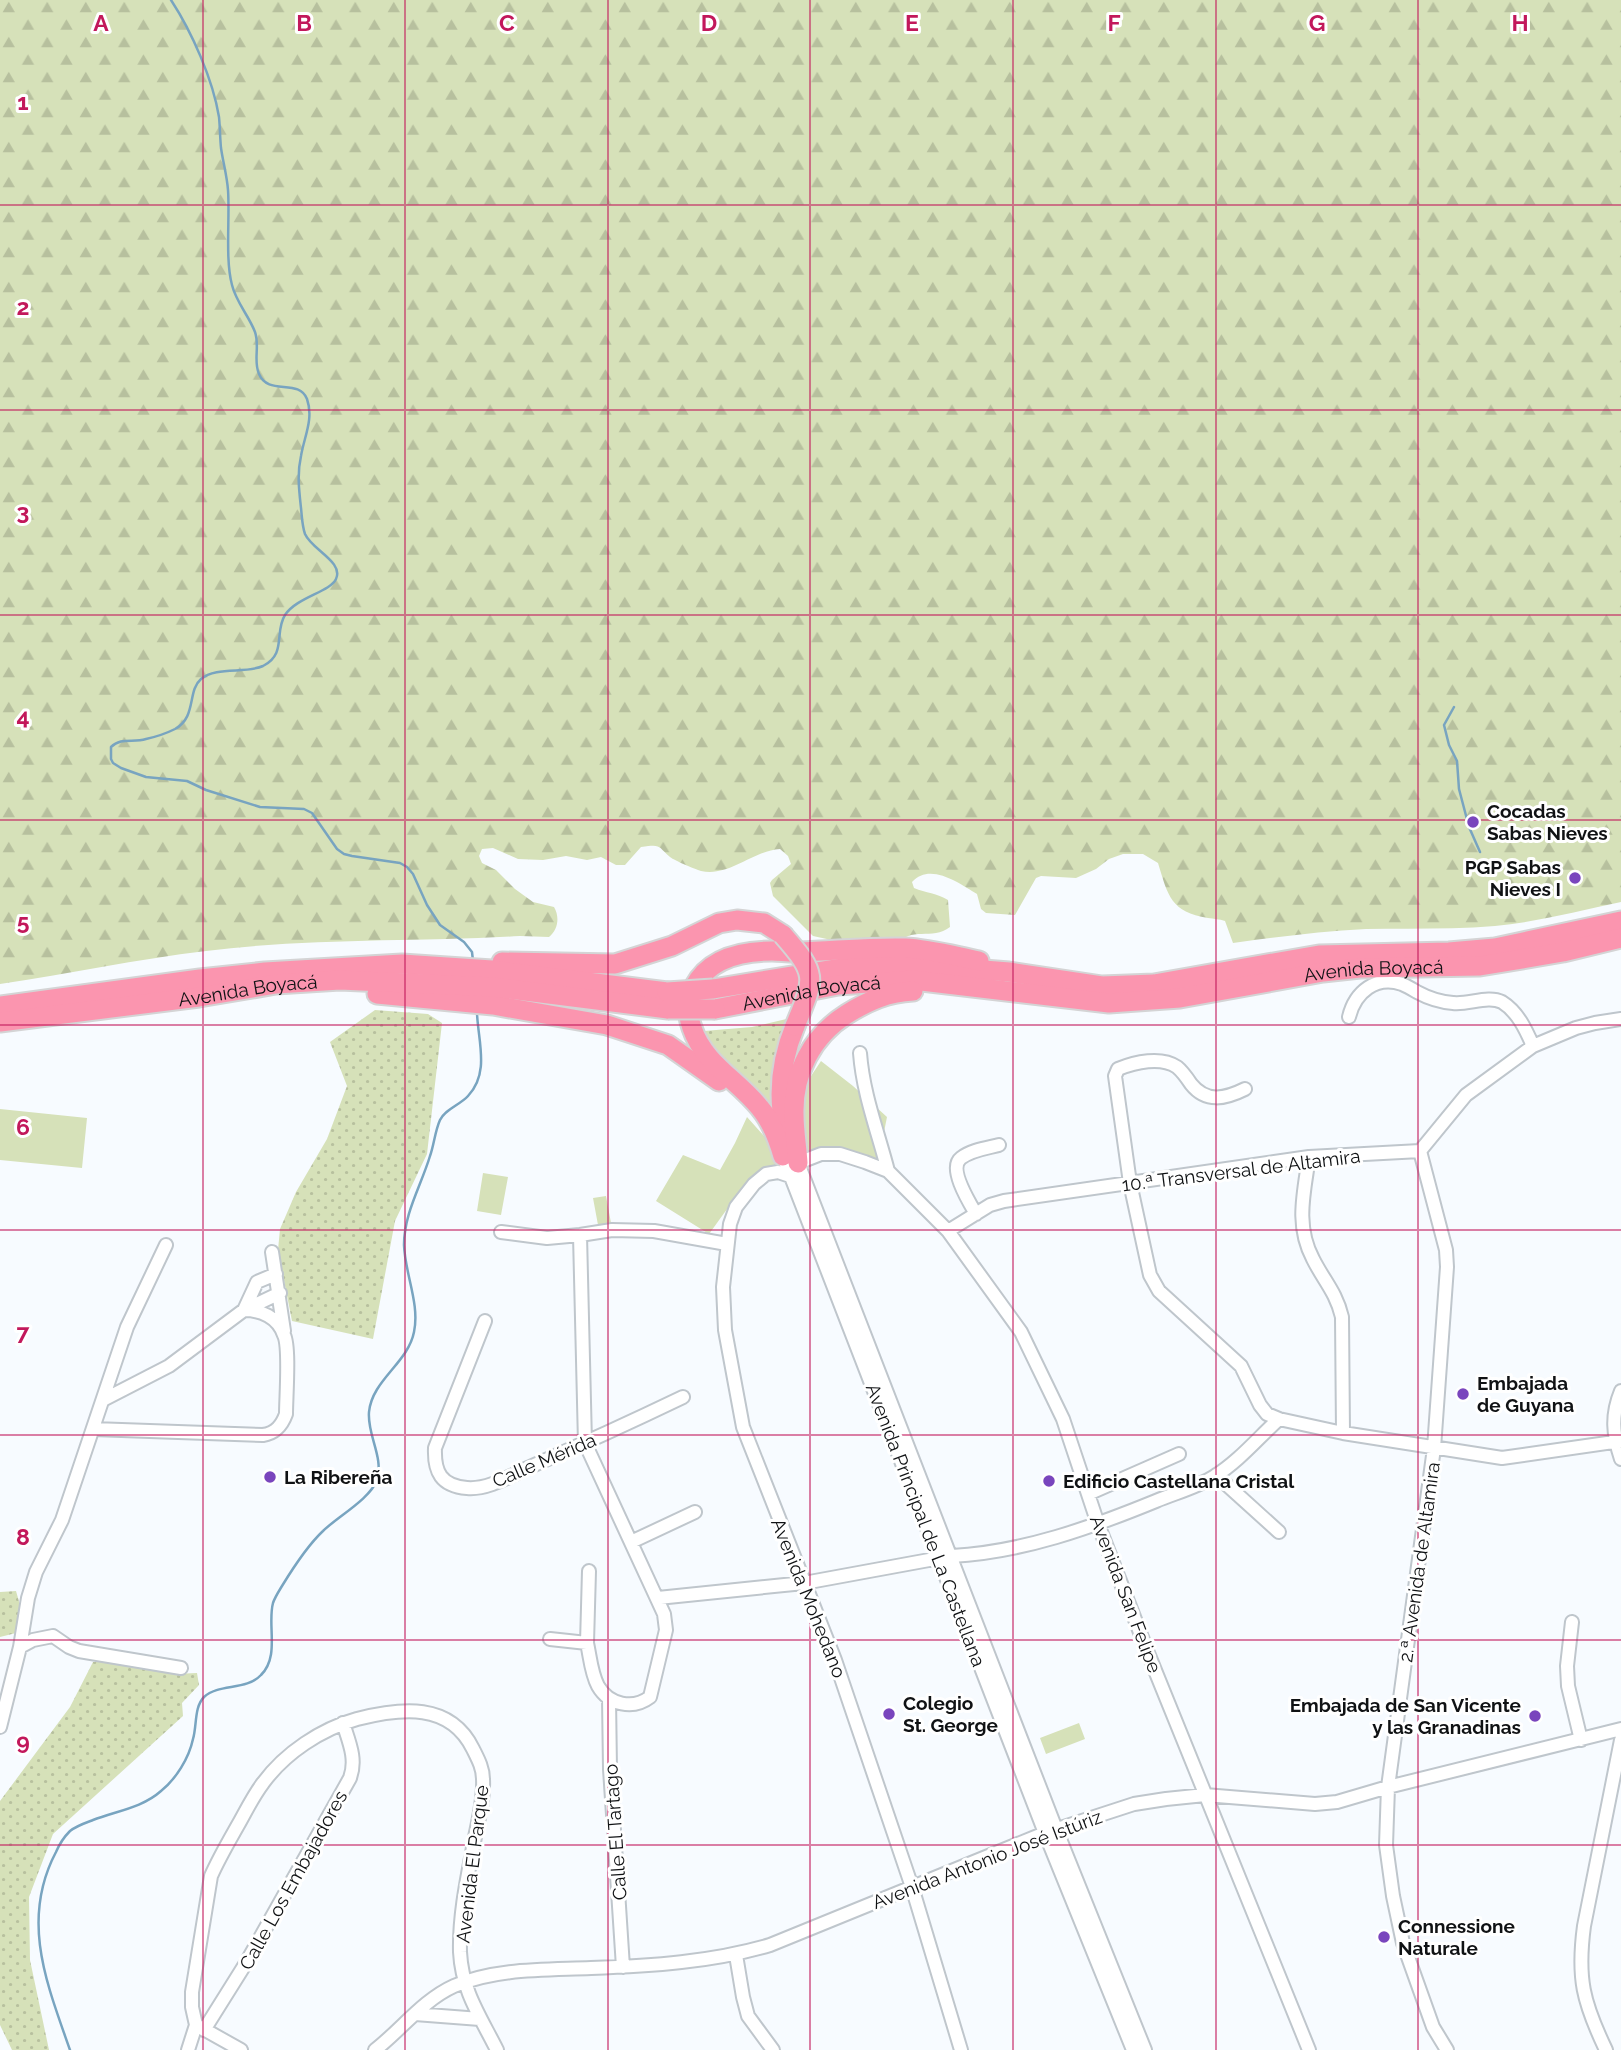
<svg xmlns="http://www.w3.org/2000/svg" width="1621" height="2050" font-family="Raleway,sans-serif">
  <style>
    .grass { fill: url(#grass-dots) }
    .forest { fill: url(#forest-firs) }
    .park { fill: #d6e1b9 }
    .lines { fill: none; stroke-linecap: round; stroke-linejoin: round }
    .stream { stroke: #78a4c0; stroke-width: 2.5 }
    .minor-casing { stroke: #bfc6cc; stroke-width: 16 }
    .highway-casing { stroke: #d4d4d5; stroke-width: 23 }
    .minor { stroke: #fff; stroke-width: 12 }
    .highway { stroke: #fb95af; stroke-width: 19 }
    .highway-bridge-casing { stroke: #d4d4d5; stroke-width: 23; stroke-linecap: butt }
    .highway-bridge { stroke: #fb95af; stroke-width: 19 }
    .grid { fill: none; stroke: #c2185b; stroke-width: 2; stroke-opacity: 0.55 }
    .poi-dot { fill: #7945bd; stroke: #fff; stroke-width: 2.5 }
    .labels { text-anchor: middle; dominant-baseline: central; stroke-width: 6; stroke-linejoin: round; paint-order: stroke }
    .poi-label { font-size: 19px; font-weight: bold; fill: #101214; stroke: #fff; text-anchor: start }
    .street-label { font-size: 19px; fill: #101214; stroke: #fff }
    .grid-label { font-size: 23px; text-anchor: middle; font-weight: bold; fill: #c2185b; stroke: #fff; stroke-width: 6; stroke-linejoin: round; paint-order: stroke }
  </style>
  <defs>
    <pattern id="grass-dots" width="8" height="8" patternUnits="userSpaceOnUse" patternTransform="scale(1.75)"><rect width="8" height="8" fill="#d6e1b9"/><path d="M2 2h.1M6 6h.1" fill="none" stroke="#b7c09e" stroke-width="1.8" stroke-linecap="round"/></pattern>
    <pattern id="forest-firs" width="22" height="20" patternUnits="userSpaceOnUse" patternTransform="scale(1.75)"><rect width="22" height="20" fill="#d6e1b9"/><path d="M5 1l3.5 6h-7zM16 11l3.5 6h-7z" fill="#b7c09e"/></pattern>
  </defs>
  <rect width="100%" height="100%" fill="#f7fbff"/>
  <path class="grass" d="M375,1010L428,1014L442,1023L427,1154L395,1221L373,1339L292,1321L278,1250L280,1229L296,1192L327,1139L347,1086L330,1042Z
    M799,1016L778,1123L713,1051L704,1031L752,1027Z
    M16,1591L20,1605L16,1633L0,1637V1592Z
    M93,1662H114L174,1674L197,1673L199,1685L182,1703L183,1716L53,1834L29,1897L30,1960L49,2050H12L0,2025V1801L70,1707Z"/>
  <path class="forest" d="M0,0H1621V902C1579,911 1537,922 1495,926C1452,930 1409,928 1366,929C1322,931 1278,937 1233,943L1225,921C1219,919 1214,919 1208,918C1171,912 1168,896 1158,863L1143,854H1123L1109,859L1096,869L1076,878L1041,876L1036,878L1015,915L986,913L981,909L977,894C959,883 930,862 912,882L914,888C926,893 937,893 948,900L950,927C932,941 911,925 895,946L836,941L813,936L773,896L770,883L772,880L791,864L788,856L780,849C752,851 730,877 701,871C695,869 675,861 670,857C657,846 662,844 641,847L625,865H616L601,857L587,860L566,856L543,860L518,859L493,848L482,849L479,856L482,863L496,870L515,889L533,902L554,907C560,917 558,930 549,937L520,936C416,942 310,938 206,951C137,959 69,974 0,984Z"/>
  <path class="park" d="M821,1061L853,1086L887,1117L878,1162L829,1151L805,1152L800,1120L809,1079Z
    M0,1109L87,1118L82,1168L0,1160Z
    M747,1117L772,1145L782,1162C748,1175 729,1207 709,1234L656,1201L683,1155L720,1170L735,1143Z
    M483,1173L508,1177L501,1215L477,1211Z
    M606,1196L611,1223L598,1225L593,1198Z
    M1079,1723L1085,1739L1046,1754L1040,1738Z"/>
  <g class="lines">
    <path class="stream" d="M171,0C192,32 213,80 219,117C220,127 220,138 221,148C223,162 227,176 228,190C230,218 225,259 232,285C236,302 249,316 255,332C260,346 253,361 259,374C268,396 299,378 307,399C314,419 304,437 301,456C297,474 299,490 301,508C302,517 302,525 305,534C312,550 344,562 336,579C330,592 297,597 285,615C274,632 287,654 263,666C246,674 216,666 201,679C187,691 197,717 175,729C167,733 155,737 146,739C133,743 121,737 111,747V759L113,763L121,768L146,777L187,781L206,790L260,807L304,809L312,813L337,849L344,854L352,856L400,863L407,867L413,874L427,905L440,925L464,942L472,952L473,961
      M1454,707L1444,725L1449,745L1457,761L1459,789L1469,827L1480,852
      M70,2050C47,1984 20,1920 56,1852C59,1845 65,1836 70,1831C76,1826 85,1823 93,1820C116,1811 142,1808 161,1791C176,1779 189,1758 193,1739C197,1726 194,1707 204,1697C219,1683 246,1691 261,1675C280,1656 267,1625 273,1603C275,1597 279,1591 282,1586C293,1568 308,1545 323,1531C337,1517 370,1499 377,1480C384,1457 367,1435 369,1412C372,1380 408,1363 414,1332C420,1304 405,1274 404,1245C404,1213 421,1186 430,1156C434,1145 435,1131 440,1120C445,1109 460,1105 468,1096C490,1073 478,1041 477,1013"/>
    <g class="minor-casing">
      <path id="minor" d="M1349,1017C1355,992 1376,975 1402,984C1407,986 1412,989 1417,992C1428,998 1440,1002 1453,1003C1468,1005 1488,995 1502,1002C1518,1012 1526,1030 1533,1046
        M860,1053C863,1094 878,1132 888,1171
        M1245,1089C1225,1099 1206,1103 1191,1084C1187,1078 1182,1071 1177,1067C1161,1056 1135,1062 1118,1069L1115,1076L1130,1183L1150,1275L1159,1291L1241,1366L1260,1405L1267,1414L1279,1419L1343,1433L1502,1458L1621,1441
        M1420,1151L1446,1250L1447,1267L1434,1448L1388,1787L1386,1845L1393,1896L1403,1943L1433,2027L1447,2050
        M783,1156L1045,1833L1133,2050
        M1309,1157C1304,1193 1295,1225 1313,1259C1324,1281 1336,1292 1342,1317L1343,1433
        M790,1176L778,1172L766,1174L754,1184L736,1207L730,1224L723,1287L725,1330L743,1427L835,1660L912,1887L961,2050
        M976,1214C969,1202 948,1168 961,1158C971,1150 987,1148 999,1145
        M948,1231L990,1205L1004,1201L1309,1157L1420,1151L1466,1095L1533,1046L1576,1028L1595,1023L1621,1019
        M501,1232L547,1238L580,1235L612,1230L654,1231L727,1244
        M272,1252L284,1331
        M244,1310L257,1282L276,1274
        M485,1321L435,1448C434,1472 441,1486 467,1488C489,1490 513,1474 532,1466C583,1444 633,1421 683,1397
        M1621,1391C1611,1415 1613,1435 1621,1459
        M103,1400L169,1366L244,1310L280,1293
        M93,1429L263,1435C276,1433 282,1425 286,1414C286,1397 290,1347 284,1335C278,1317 261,1310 244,1310
        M1216,1475L1279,1532
        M1088,1494L1179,1454
        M631,1542L695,1512
        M952,1556C1023,1552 1090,1528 1156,1501C1175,1493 1198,1487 1215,1476C1239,1461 1258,1438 1279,1419
        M658,1598L804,1583L940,1558
        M1572,1622L1567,1666L1568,1686L1581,1740
        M550,1639L587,1643C590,1656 591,1673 598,1686C609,1705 633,1710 650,1697L666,1630L664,1614L585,1443L580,1235
        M587,1643L589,1571
        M20,1647L33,1640L53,1636L69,1647L79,1651L181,1668
        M609,1698L610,1769L623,1967
        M0,1727L20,1647L28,1598L36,1572L62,1520L127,1327L166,1245
        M736,1955L743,1997L748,2016L773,2050
        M415,2014L480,2019
        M196,2025L192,2007V1992L211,1876C219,1858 229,1841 238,1825C246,1811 253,1796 263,1783C285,1753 321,1729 357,1719C401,1708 450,1702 473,1749C478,1759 483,1768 483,1779C484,1798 479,1818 475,1837C468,1874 459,1914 460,1952C462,1991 480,2016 497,2050
        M200,2027L241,2050
        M204,2030L246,1963L350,1778C357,1759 349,1742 343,1723
        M188,2050L196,2025
        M375,2050C401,2030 423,2000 454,1986C496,1968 546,1970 591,1968C651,1966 712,1962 770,1945L1045,1833L1134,1804L1166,1799L1205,1795L1315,1804L1337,1802L1388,1787L1621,1729
        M1145,2050L1056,1829L798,1163L821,1154H840L865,1162L888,1171L948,1231L1021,1332L1063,1419L1098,1524L1148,1653L1309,2050
        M1606,2050C1583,2002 1577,1978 1584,1926L1621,1740"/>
    </g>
    <g class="highway-casing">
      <g id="highway">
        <path d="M502,962L615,964L672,946L719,923L737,920L764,923L783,935"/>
        <path d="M713,989L847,967L907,964L1009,972L1102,986L1154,984L1319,955L1449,952L1495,948L1621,921"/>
        <path d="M377,994L493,1005L607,1025L668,1045L719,1081"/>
        <path d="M0,1006L200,979L265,972L402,964L492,970L667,992"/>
        <path id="s1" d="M715,1009L838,985L913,980L1109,1003L1180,998L1323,972L1360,968L1480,966L1563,952L1621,938"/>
        <path id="s2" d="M0,1022L199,997L276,984L340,980L493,987L668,1009"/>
        <path d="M785,1130C777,1093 781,1060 795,1026"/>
        <path d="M783,1156C778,1139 772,1122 760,1108C738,1080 704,1064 692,1028C687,1014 687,999 694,987C709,958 742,951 772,951C781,951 790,953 799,952C834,951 869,947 905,948C930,949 954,956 979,961"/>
        <path d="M798,1163C797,1147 794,1131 794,1114C793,1073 812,1036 847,1014C868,1001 888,992 913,991"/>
      </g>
    </g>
    <use href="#minor" class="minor"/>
    <use href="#highway" class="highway"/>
    <g class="highway-bridge-casing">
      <path id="highway-bridge" d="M783,935C818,975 815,978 795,1026
        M667,992L713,989
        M668,1009H715"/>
    </g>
    <use href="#highway-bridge" class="highway-bridge"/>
  </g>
  <path class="grid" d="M203,0V2050M405,0V2050M608,0V2050M810,0V2050M1013,0V2050M1216,0V2050M1418,0V2050M0,205H1621M0,410H1621M0,615H1621M0,820H1621M0,1025H1621M0,1230H1621M0,1435H1621M0,1640H1621M0,1845H1621"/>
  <g class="poi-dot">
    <circle cx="1473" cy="822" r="7"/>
    <circle cx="1575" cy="878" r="7"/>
    <circle cx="1463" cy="1394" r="7"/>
    <circle cx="270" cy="1477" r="7"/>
    <circle cx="1049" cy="1481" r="7"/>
    <circle cx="889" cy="1714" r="7"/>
    <circle cx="1535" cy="1716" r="7"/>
    <circle cx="1384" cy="1937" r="7"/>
  </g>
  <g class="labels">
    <g class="poi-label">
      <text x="1487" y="811">Cocadas<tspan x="1487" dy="22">Sabas Nieves</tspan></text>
      <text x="1561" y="867" text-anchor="end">PGP Sabas<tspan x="1561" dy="22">Nieves I</tspan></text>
      <text x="1477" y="1383">Embajada<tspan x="1477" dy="22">de Guyana</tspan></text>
      <text x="284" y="1477">La Ribereña</text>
      <text x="1063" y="1481">Edificio Castellana Cristal</text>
      <text x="903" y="1703">Colegio<tspan x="903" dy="22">St. George</tspan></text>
      <text x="1521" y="1705" text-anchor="end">Embajada de San Vicente<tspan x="1521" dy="22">y las Granadinas</tspan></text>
      <text x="1398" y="1926">Connessione<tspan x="1398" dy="22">Naturale</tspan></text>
    </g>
    <g class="street-label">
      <text stroke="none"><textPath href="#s1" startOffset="665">Avenida Boyacá</textPath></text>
      <text stroke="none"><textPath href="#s2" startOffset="250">Avenida Boyacá</textPath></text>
      <text stroke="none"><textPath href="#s1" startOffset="98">Avenida Boyacá</textPath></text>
      <text transform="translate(1241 1170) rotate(-7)">10.ª Transversal de Altamira</text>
      <text transform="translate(544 1460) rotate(-23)">Calle Mérida</text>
      <text transform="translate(926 1525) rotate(69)">Avenida Principal de La Castellana</text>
      <text transform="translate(1419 1562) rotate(-82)">2.ª Avenida de Altamira</text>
      <text transform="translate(1126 1594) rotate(69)">Avenida San Felipe</text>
      <text transform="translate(809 1598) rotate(68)">Avenida Mohedano</text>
      <text transform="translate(615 1832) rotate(-94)">Calle El Tartago</text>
      <text transform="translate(987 1859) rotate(-21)">Avenida Antonio José Istúriz</text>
      <text transform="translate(472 1864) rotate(-83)">Avenida El Parque</text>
      <text transform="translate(293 1880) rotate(-61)">Calle Los Embajadores</text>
    </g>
  </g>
  <g class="grid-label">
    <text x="101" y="31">A</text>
    <text x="304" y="31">B</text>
    <text x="507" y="31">C</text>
    <text x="709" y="31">D</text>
    <text x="912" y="31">E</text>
    <text x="1114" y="31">F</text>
    <text x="1317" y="31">G</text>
    <text x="1520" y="31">H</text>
    <text x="23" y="110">1</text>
    <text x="23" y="315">2</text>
    <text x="23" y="520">3</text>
    <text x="23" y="725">4</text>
    <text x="23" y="930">5</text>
    <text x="23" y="1135">6</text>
    <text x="23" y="1340">7</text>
    <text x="23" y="1545">8</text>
    <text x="23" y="1750">9</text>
  </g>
</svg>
